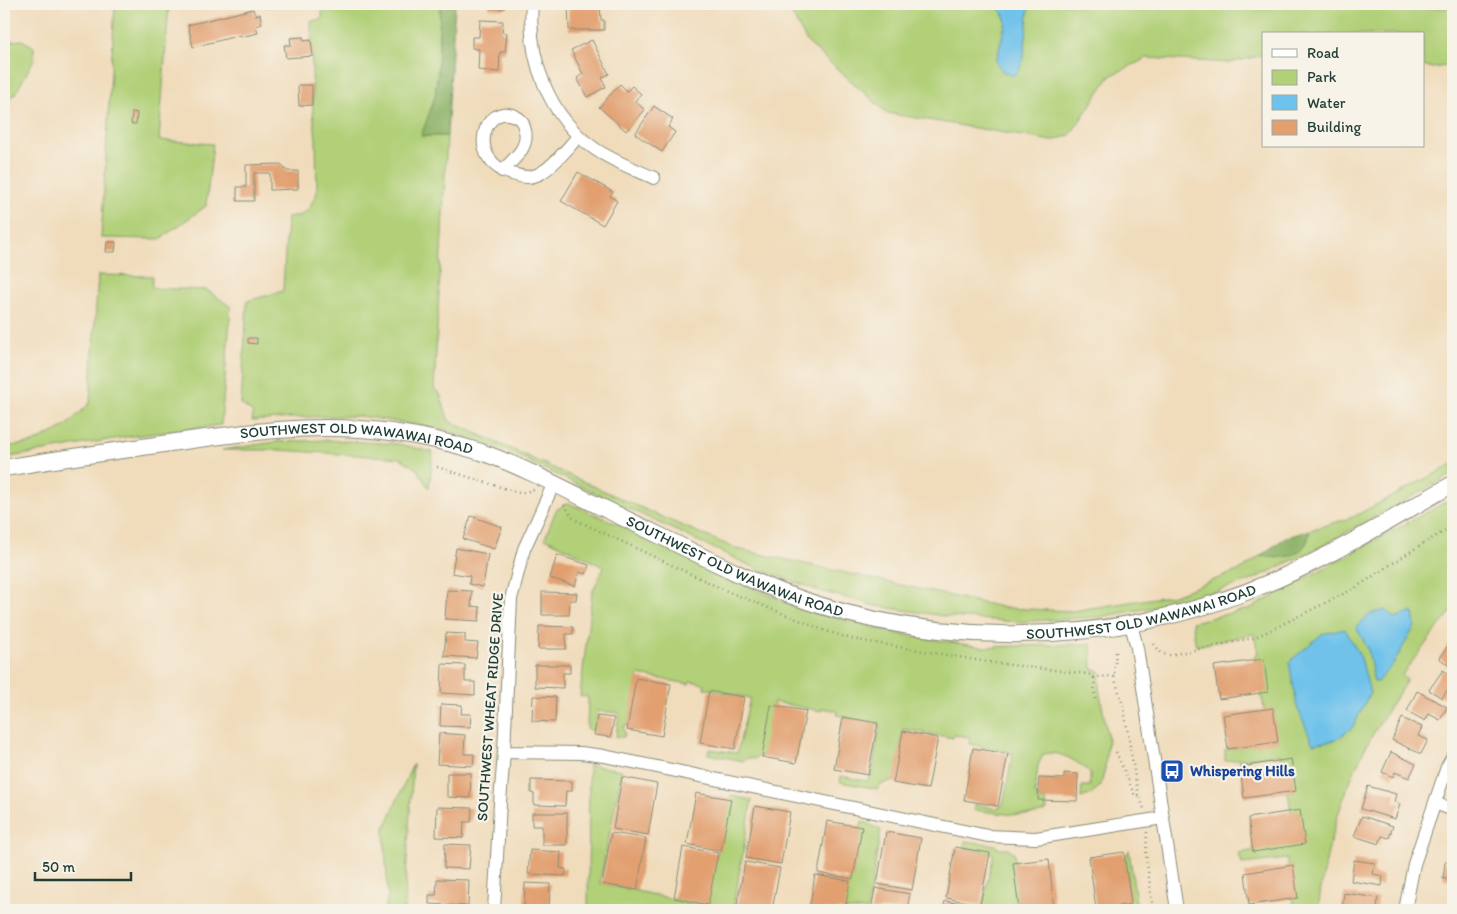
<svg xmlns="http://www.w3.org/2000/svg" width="1457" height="914" font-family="Itim,sans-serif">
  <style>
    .green { fill: #b1d078; stroke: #688656 }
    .forest { fill: #8cb268; stroke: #56784e }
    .water { fill: #6fc2eb; stroke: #478090 }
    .building { fill: #e2a071 }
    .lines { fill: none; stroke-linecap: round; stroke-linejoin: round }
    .minor-casing { stroke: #888c78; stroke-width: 14 }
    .major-casing { stroke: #888c78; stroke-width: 18 }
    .path { stroke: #888c78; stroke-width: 2.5; stroke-dasharray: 1 4; stroke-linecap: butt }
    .minor { stroke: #fff; stroke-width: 12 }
    .major { stroke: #fff; stroke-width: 16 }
    .labels { text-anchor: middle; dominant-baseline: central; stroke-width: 4.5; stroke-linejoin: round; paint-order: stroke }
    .street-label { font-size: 15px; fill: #1f3d34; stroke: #f7f3e8 }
    .transit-label { font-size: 15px; font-weight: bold; fill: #164399; stroke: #f7f3e8; text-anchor: start }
  </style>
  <rect width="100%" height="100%" fill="#f7f3e8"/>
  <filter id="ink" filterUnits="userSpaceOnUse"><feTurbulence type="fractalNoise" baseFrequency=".02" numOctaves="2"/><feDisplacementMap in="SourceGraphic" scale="10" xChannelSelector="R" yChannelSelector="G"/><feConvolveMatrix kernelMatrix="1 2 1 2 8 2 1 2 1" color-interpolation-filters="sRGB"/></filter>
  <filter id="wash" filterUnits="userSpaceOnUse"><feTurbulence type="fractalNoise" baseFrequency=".0096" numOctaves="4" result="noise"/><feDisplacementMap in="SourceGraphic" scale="20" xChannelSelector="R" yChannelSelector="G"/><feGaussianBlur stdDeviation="1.12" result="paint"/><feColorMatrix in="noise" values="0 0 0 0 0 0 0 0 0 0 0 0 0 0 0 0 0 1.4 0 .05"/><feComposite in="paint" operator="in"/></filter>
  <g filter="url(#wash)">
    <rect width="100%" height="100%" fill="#f0dcbb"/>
    <path class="green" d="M115,4H169L159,140L213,144L206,206L160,239L101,238Z
      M342,4H440L438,72L435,97L422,136H447L434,389L440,394L449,421L662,517L737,549L1006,608L1072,611L1174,595L1243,569L1260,556L1277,558L1306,544L1310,530L1353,517L1453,464V474L1322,546L1250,581L1178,603L1100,617L1017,622L951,617L876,606L820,591L751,566L513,454L447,430L361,416L305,417L252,421L253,413L241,404L247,301L283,291L287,217L301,215L310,207L317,193L316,139L313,112L311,21L322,19V7Z
      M786,4H994L1003,13L1006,22L996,62L1019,70L1024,46L1029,4H1330L1421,8H1453V65L1432,68L1423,65V34H1263V55L1229,63L1147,58L1110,76L1070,135L1052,141L887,113L807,42Z
      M22,40L34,47V59L16,93L4,103V42Z
      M98,275L152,276V288L207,290L231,307L221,425L125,437L4,458V447L33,443L66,426L90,403Z
      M327,440L398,444L433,452L429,488L417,469L400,458L280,450H222L276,442Z
      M1453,498V610L1440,625L1402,675L1407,680C1389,709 1368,738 1355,770C1335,814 1324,862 1318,910H1295L1287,859L1242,864L1239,853L1295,843L1289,798L1280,754L1225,761V750L1270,740L1254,656L1258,654L1254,634L1196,646L1192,622L1249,609Z
      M568,503L618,524L712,570L800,608L898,634L982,647L1091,644L1092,669L1100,671L1099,689L1108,738L1105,768L1101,785L1090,795L1081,798L1082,786H1090V773C1082,764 1063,753 1051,753C1048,753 1045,754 1043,755L1038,765L1035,794L1038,795V800H1045L1047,810C1033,820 991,812 974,810V804L996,809L1002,805L1004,800L1013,753L969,744L970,737L954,735L953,738L903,729L896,779L880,785L877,789L840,782L841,776L866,781L871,776L880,725L837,715L838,711L822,708L821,711L774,702L765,754L754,759L748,758L743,761L708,754L709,749L737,753L750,698L704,688L705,684L690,681L689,684L638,675L629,724L623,727L625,733L624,737H616L619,713L598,711L595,731L587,729L588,697L580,696L592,593L604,567L545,538L556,510Z
      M413,764L404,910H385L388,894L384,830Z
      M589,765L622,770L600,883L705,906L731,796L752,800L733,910H588Z
      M862,821L881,830L867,910H843Z
      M965,841L996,845L998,849H1008L1014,852L1019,910H981L994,854L965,848Z
      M1129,850L1137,910H1098V909L1126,905L1130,900L1125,858Z"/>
    <path class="forest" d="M440,4H455L447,136H421L435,97L438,72Z
      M1310,530C1309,535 1308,541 1305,545C1295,560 1276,558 1260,556L1285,538Z"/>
    <path class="water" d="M994,4H1029C1027,18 1026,59 1019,70C1017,72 1015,74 1013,76L1003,72L996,62L1006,22L1003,13Z
      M1385,610L1394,618L1413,612L1415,626L1393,664L1377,682H1374L1368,649L1356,627L1370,614Z
      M1345,629L1361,658L1370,693L1353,727L1336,740L1313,744L1297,707L1289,662L1322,634Z"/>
    <g id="blocks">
      <path class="building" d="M264,4H283V5L265,8Z
        M489,4H505L504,9L489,8Z
        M568,4H600L601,20H604V30H569Z
        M253,9L255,15L260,14L262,24L256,26L258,33L241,37V35L193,47L188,25Z
        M480,20L503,21L502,32L507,33L505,52H500L499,72L478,70L479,49L472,48V37H479Z
        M303,37L304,41L311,40L313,56L286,58L284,45H291L290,38Z
        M592,40L609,74L602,78L606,87L587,97L577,78L583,74L571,50Z
        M620,84L627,91L632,86L641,94L635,101L645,110L626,131L599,107Z
        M298,85H312V105L299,106Z
        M654,106L673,119L668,127L675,132L662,152L635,134Z
        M132,112L137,113L136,124H131Z
        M281,164L287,171H298V189L270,190V173H254V201H237V187H246V165Z
        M578,172L613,192L610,196L617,201L603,225L561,201Z
        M107,242H116L115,252H106Z
        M248,338H257V344L248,343Z
        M471,516L502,527L494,549L463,539Z
        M456,548L488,554L483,587L469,584L470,576L452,573Z
        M557,555L589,565L586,574L579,572L575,586L550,578Z
        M447,590L472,591L471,606L480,607L479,621L445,619Z
        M542,592L577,593L576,600H570L569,615H542Z
        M539,626L573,627V634H566V649H538Z
        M446,633L465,634V642L478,643L476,658L444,656Z
        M1453,639V669L1439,658Z
        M1264,659L1268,692L1219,699L1214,666Z
        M442,664L465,665V682H475V695L441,693Z
        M535,665H570V673H563V688L535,687Z
        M1443,670L1453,677V693L1448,689L1442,698L1429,690Z
        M636,678L671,684L662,736L627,730Z
        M709,691L744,697L735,749L700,743Z
        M1417,691L1447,707L1440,720L1429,714L1425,721L1407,711Z
        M533,696L556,697L555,722L532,721Z
        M441,704L462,705L461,714H471L470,727L440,726Z
        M771,705L806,711L796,763L762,757Z
        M1273,708L1278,742L1228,749L1223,715Z
        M597,716L614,718L611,737L594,735Z
        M843,717L878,723L868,775L834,769Z
        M1402,718L1422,727L1418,736L1428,740L1421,754L1392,740Z
        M903,731L938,738L928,789L893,783Z
        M439,733L465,735L464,754H474L473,766L437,764Z
        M973,748L1008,754L998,806L964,800Z
        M1391,752L1416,764L1409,778L1395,772L1393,777L1382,772Z
        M1291,759L1296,791L1244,798L1240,767Z
        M447,773H471L470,798L447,797Z
        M1064,773L1078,774L1077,801L1038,800L1039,778L1064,779Z
        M622,777L657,784L648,835L613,829Z
        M531,780L572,781V791H566L565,806L534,805V794L531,793Z
        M1368,786L1396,794L1394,802L1400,804L1395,819L1361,809Z
        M696,793L731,799L721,851L687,844Z
        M755,806L790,812L781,864L746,858Z
        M437,807L472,808L471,822H464L463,838L436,837Z
        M1300,810L1305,844L1253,852L1248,818Z
        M532,813H567V845H542V826H532Z
        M1362,816L1393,826L1389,838L1382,836L1379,844L1354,836Z
        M827,821L862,827L853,879L818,873Z
        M886,832L921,838L912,890L877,884Z
        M611,833L646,838L637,890L602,884Z
        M445,844L471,845L469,869L444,868Z
        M683,847L718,853L708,905L674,898Z
        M955,847L990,853L980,905L946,898Z
        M530,850L561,852L560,868L566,869L565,876L528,874Z
        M1124,852L1131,904L1096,909L1089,857Z
        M1049,859L1054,910H1019L1013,863Z
        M1354,860L1375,863L1373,874L1383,876L1382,886L1351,881Z
        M745,862L780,868L772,910H736Z
        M1445,862H1453V879H1443Z
        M1293,865L1298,898L1249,905L1245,873Z
        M815,875L850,881L845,910H809Z
        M437,879L469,880L468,906L429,904V895H436Z
        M525,883L550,884L549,910L524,908Z
        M875,888L910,894L907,910H871Z
        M1344,893L1378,898L1377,910H1342Z
        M945,901L980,907L979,910H943Z"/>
    </g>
  </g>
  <g filter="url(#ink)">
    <use href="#blocks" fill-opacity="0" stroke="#888c78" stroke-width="1"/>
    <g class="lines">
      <g class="minor-casing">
        <path id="minor" d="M532,4C527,59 549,117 595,149C613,161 634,169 654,178
          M502,171C515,158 531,146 524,127C523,122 519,118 515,116C484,102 465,160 512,174C523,177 530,179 541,173C556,164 567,148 579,136
          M1131,624L1137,648L1177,910
          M504,752L581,753L604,756L988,836L1036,838L1163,818
          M1435,803L1453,810
          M494,910L500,803L504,752L511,599L524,549L554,483
          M1405,910L1414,864L1447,767L1453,756"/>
      </g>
      <g class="major-casing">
        <g id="major">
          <path id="s1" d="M4,468C57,459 110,452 163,444C239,433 314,422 391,432C421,436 452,443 481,452C521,466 561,487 599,506C645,528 690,551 737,573C906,653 1107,654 1278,579C1339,552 1396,516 1453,484"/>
        </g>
      </g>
      <path class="path" d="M1403,4H1453
        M437,467L519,493L534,490
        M564,505L574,519L729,592L826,631L852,639L994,663L1088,674L1094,677L1114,676
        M1154,644L1162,654L1170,655L1253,638L1275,628L1355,588L1416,548L1453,526
        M1116,652L1114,676L1124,709L1138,795
        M1094,678L1095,701
        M1116,752L1135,796L1139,795L1144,809
        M1147,832L1146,854L1153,910"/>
      <use href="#minor" class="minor"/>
      <use href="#major" class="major"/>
    </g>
  </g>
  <defs>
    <g id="bus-square" transform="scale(1.25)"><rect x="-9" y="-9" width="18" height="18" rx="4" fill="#1a4fb4" stroke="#f7f3e8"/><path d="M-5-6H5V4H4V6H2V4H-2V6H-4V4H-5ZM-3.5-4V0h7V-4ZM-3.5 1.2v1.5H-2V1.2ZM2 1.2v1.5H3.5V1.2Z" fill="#fff"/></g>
  </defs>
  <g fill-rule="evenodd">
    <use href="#bus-square" x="1172" y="771"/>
  </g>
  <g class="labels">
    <g class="street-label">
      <text stroke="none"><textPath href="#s1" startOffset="356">SOUTHWEST OLD WAWAWAI ROAD</textPath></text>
      <text stroke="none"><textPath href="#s1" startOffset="761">SOUTHWEST OLD WAWAWAI ROAD</textPath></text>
      <text stroke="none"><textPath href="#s1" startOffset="1181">SOUTHWEST OLD WAWAWAI ROAD</textPath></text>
      <text transform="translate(490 707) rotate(-86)">SOUTHWEST WHEAT RIDGE DRIVE</text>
    </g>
    <g class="transit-label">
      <text x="1190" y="771">Whispering Hills</text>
    </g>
  </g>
  <rect width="1457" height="914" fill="none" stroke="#f7f3e8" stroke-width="20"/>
  <rect x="1262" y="32" width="162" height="115" fill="#f7f3e8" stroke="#a1aaa0"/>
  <rect x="1272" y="49" width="25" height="8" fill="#ffffff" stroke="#a1aaa0"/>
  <text x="1307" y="58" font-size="15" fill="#1f3d34">Road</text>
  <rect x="1272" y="70" width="25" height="15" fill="#b1d078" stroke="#a1aaa0"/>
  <text x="1307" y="82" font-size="15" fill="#1f3d34">Park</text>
  <rect x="1272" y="95" width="25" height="15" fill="#6fc2eb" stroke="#a1aaa0"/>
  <text x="1307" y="108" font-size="15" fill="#1f3d34">Water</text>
  <rect x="1272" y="120" width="25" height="15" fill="#e2a071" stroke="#a1aaa0"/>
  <text x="1307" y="132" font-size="15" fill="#1f3d34">Building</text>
  <path d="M35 872v8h96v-8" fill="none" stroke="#1f3d34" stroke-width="2.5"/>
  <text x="42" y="872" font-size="15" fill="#1f3d34" stroke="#f7f3e8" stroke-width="4" paint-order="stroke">50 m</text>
</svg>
